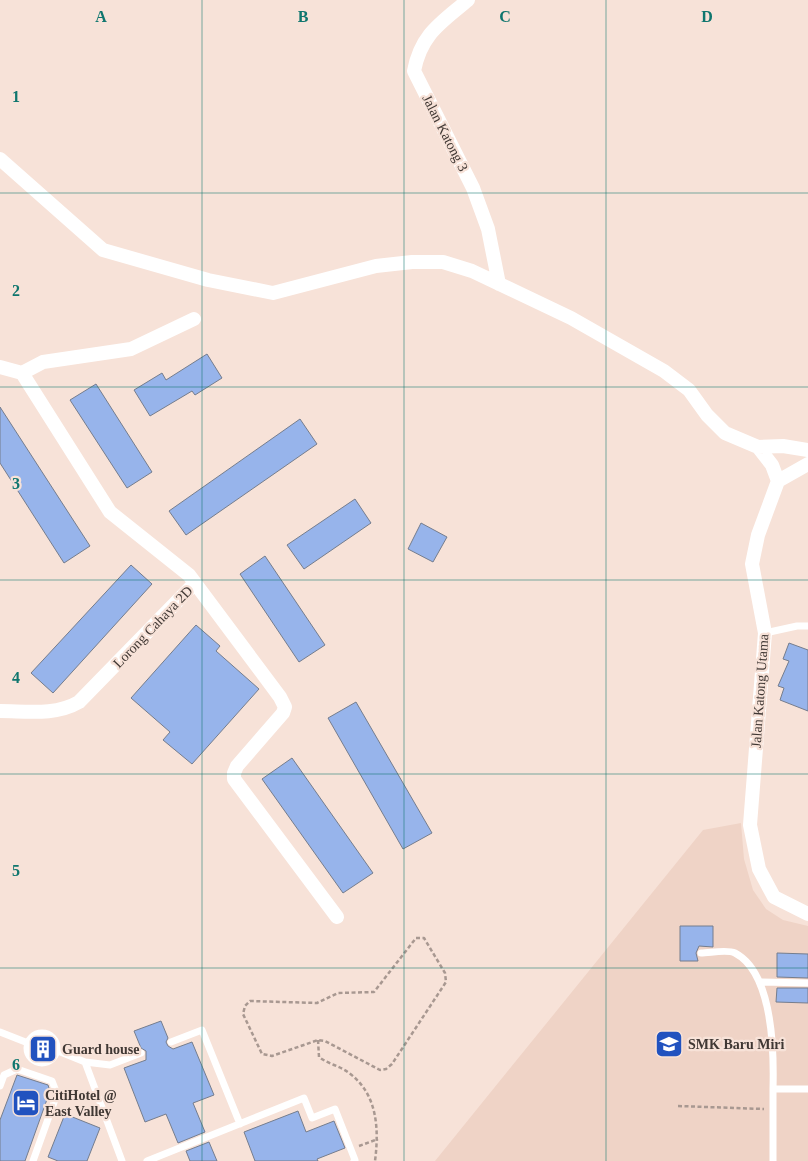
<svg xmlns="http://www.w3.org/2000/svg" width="808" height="1161" font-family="'Times New Roman',serif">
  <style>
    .built { fill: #efd3c6 }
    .building { fill: #97b4eb; stroke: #757d8d }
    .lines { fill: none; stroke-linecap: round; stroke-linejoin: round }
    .path { stroke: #a89891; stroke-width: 2.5; stroke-dasharray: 4 2.5; stroke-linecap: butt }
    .lane { stroke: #fff; stroke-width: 7 }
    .street { stroke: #fff; stroke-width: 14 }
    .grid { fill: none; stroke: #0f766e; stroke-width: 1; stroke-opacity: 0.55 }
    .labels { text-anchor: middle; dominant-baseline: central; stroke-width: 4.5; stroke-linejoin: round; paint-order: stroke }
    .street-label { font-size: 14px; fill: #403834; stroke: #f7e2d8 }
    .poi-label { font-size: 14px; font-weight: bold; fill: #403834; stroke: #f7e2d8; text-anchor: start }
    .grid-label { font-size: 16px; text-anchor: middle; font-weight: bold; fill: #0f766e; stroke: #f7e2d8; stroke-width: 4.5; stroke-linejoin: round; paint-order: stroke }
  </style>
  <rect width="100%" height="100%" fill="#f7e2d8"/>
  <path class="built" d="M741,823L744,859L753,890L766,909L783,920L808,926V1161H435L703,830Z"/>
  <path class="building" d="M207,354L222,378L195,395L192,391L150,416L134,390L162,373L166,380Z
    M96,384L152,472L127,488L70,400Z
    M0,407L90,546L64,563L0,463Z
    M300,419L317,444L186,535L169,511Z
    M355,499L371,523L304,569L287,545Z
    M421,523L447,537L433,562L408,549Z
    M265,556L325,645L299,662L240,574Z
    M131,565L152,584L53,693L31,673Z
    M196,625L220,646L216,651L259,689L192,764L163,740L170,732L131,698Z
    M789,643L808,650V711L780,700L784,688L778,686L789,661L783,659Z
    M356,702L432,833L403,849L328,718Z
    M292,758L373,873L343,893L262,779Z
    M680,926H713V947L699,946L696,953L698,961H680Z
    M777,953L808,954V978L777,977Z
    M777,988H808V1003L776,1002Z
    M161,1021L168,1038L166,1042L168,1046L173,1049L192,1042L214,1095L193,1103L205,1132L178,1143L166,1114L145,1122L124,1068L146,1060V1051L141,1048L134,1031Z
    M39,1040L51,1043L47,1057L35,1054Z
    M17,1075L48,1085L50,1091L25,1161H0V1120Z
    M298,1111L306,1132L334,1121L345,1148L317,1159L318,1161H255L244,1132Z
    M65,1114L100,1128L87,1161H58L48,1157Z
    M209,1142L217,1161H190L186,1151Z"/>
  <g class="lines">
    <path class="path" d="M416,938H424L445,973L446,982L392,1064L386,1069L380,1070L325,1041L318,1040L272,1056L262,1054L243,1014L245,1006L250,1001L317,1003L338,993L374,992Z
      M318,1040L319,1057C328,1064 340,1066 349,1073C378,1094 379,1130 375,1161
      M678,1106L764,1109
      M359,1146L378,1139"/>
    <path class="lane" d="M765,633L797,626H808
      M701,953C710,953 727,949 735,953C773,973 774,1052 773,1089
      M760,982L808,983
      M0,1032L28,1043
      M27 1048a15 15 0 1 1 30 0a15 15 0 1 1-30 0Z
      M171,1042L202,1030L240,1124
      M58,1051L85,1062L122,1161
      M85,1062L110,1065L141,1053
      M0,1086L4,1075L17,1069L52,1081L57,1094L33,1161
      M147,1161L304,1098L312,1118L335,1109L355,1160L354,1161
      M773,1161V1089H808"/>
    <path class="street" d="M468,0C441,23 421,34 414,71L473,188L488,229L499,284
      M0,159L103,250L208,280L273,293L376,266L412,262H443L472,271L571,318L664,371L689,390L707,415L725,433L758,447L772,465L778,481
      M0,367L22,373L43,362L131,349L194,319
      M758,447L783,446L808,450
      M808,464L778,481L758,535L752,564L765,633L750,825L759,869L774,897L808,914
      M195,583L280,697L285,707L283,713L237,766L234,773V779L337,917
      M0,711C26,711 55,716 79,702L195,583L189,575L110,512L22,373"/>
  </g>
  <path class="grid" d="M202,0V1161M404,0V1161M606,0V1161M0,193H808M0,387H808M0,580H808M0,774H808M0,968H808"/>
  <defs>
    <g id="school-square" transform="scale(1.4375)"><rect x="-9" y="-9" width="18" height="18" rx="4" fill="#2152bf" stroke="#f7e2d8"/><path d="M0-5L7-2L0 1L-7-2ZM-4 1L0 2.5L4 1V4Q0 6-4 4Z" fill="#fff"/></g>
    <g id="building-square" transform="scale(1.4375)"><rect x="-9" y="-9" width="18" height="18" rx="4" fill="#2152bf" stroke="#f7e2d8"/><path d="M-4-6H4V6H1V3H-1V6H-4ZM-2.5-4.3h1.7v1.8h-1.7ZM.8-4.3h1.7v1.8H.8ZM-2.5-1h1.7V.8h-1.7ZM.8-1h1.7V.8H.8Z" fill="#fff"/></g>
    <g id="hotel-square" transform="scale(1.4375)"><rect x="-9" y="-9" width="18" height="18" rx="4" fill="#2152bf" stroke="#f7e2d8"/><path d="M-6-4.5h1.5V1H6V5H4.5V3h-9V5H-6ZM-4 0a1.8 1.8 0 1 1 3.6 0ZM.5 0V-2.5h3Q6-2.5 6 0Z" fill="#fff"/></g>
  </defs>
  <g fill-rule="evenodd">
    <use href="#school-square" x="669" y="1044"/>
    <use href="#building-square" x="43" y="1049"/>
    <use href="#hotel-square" x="26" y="1103"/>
  </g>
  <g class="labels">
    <g class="street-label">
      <text transform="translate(445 133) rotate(63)">Jalan Katong 3</text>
      <text transform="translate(153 627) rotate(-46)">Lorong Cahaya 2D</text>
      <text transform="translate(760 691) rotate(-86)">Jalan Katong Utama</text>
    </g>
    <g class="poi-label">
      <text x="688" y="1044">SMK Baru Miri</text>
      <text x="62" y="1049">Guard house</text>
      <text x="45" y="1095">CitiHotel @<tspan x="45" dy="16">East Valley</tspan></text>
    </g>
  </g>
  <g class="grid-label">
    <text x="101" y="22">A</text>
    <text x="303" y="22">B</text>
    <text x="505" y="22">C</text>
    <text x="707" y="22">D</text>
    <text x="16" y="102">1</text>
    <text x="16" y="296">2</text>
    <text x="16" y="489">3</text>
    <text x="16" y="683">4</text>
    <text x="16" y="876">5</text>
    <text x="16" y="1070">6</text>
  </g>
</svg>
